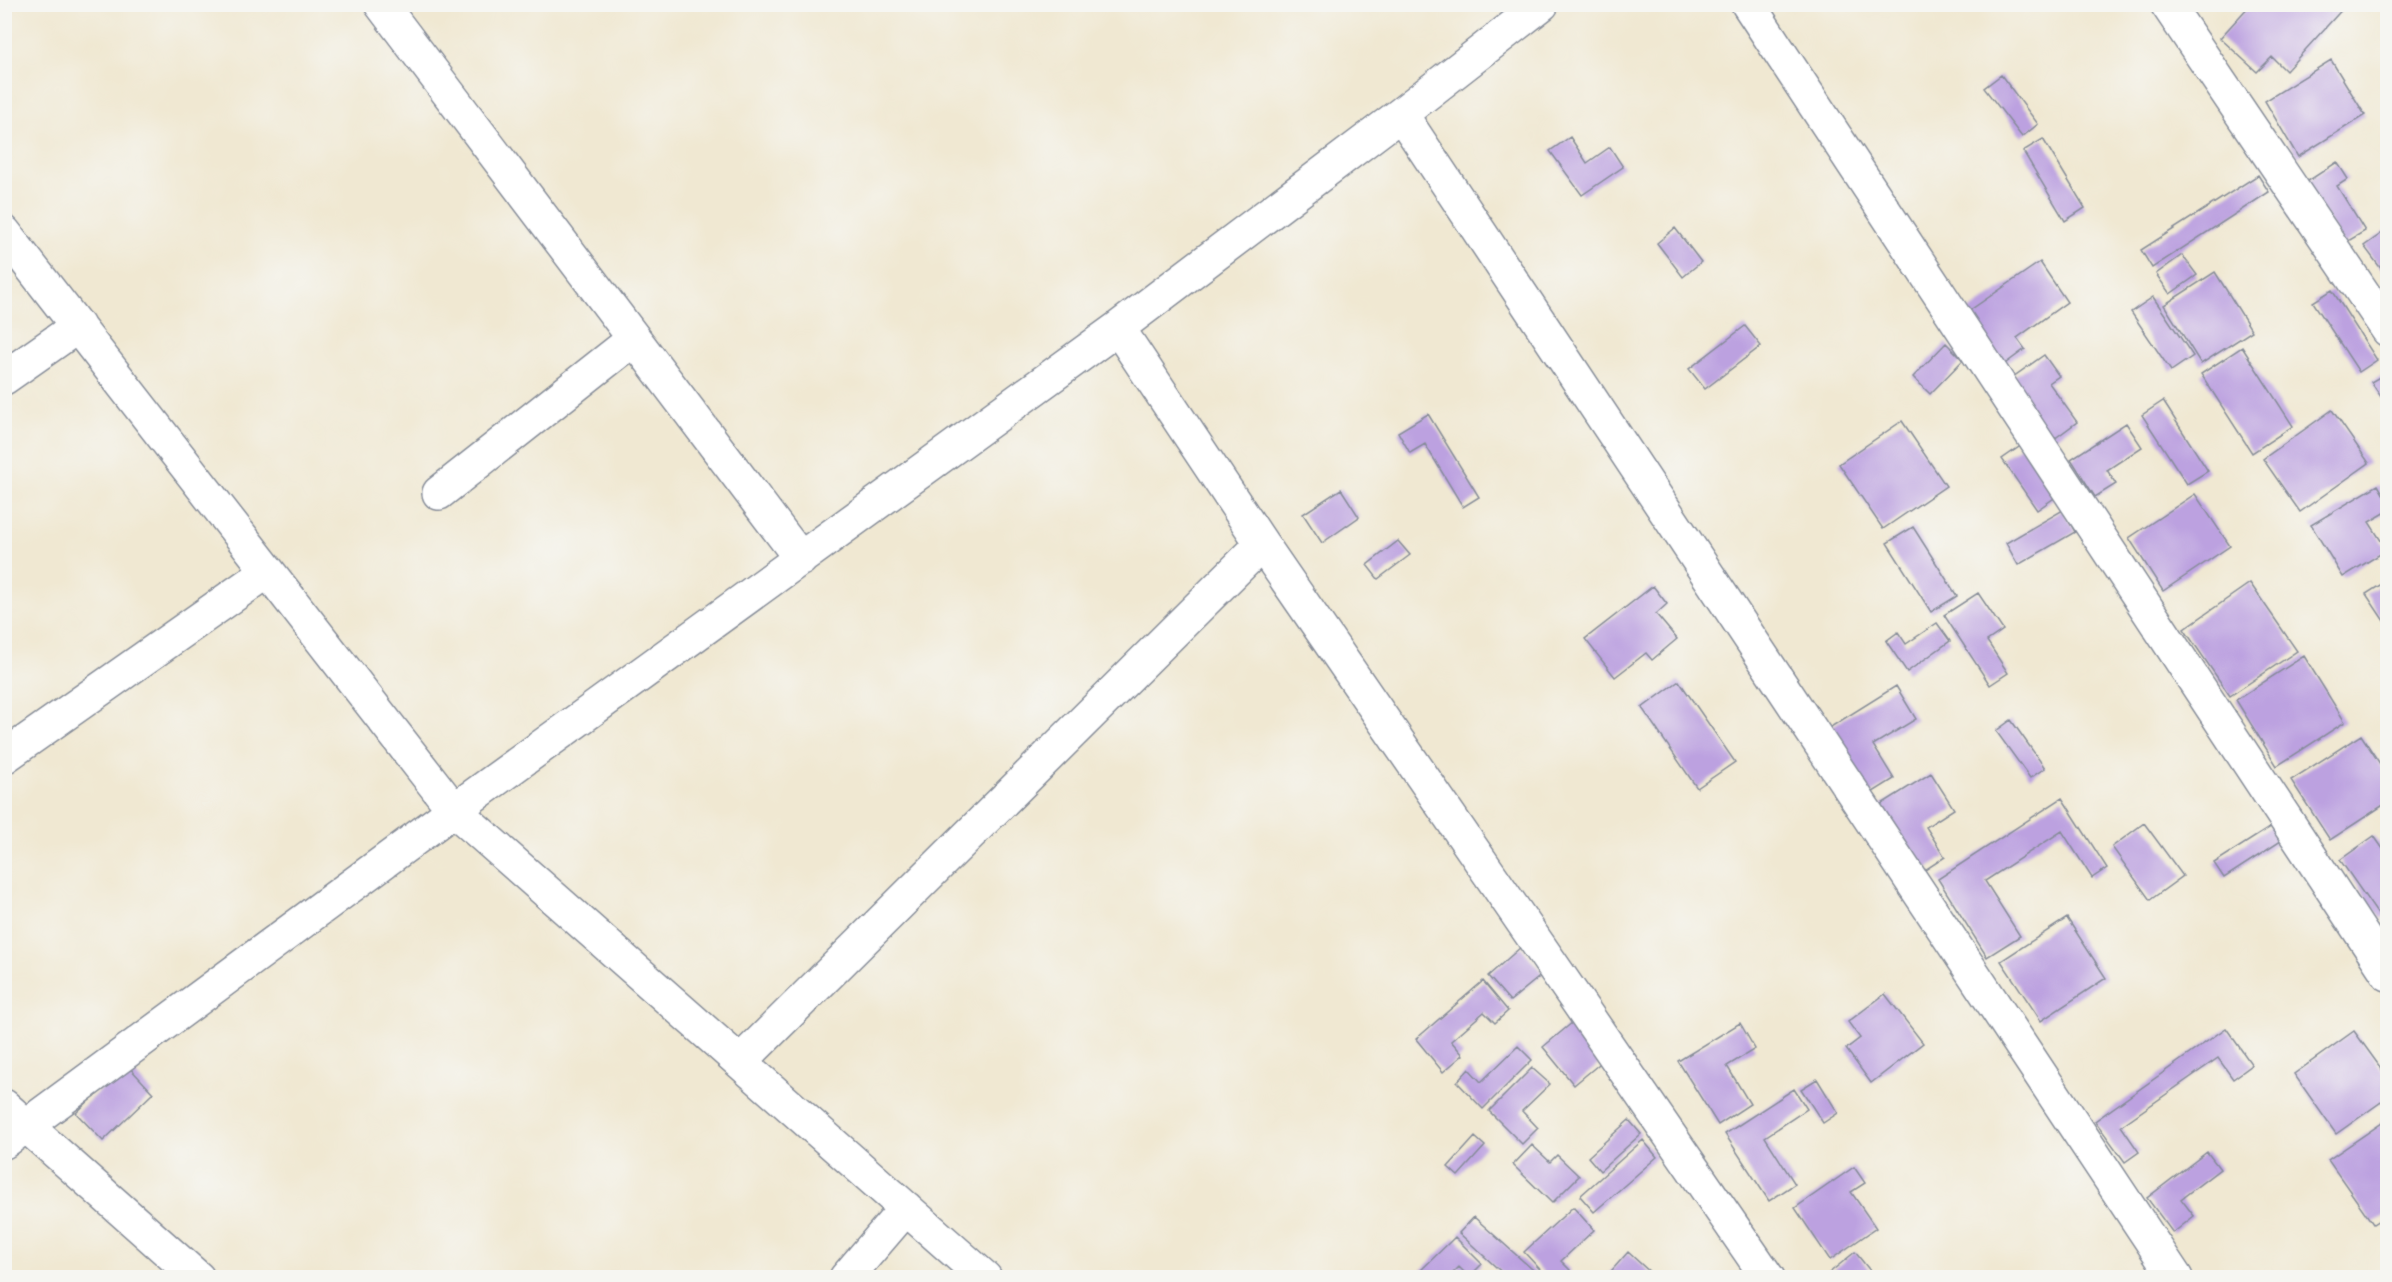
<svg xmlns="http://www.w3.org/2000/svg" width="2392" height="1282" font-family="'IM FELL English',serif">
  <style>
    .building { fill: #bca1e0 }
    .lines { fill: none; stroke-linecap: round; stroke-linejoin: round }
    .minor-casing { stroke: #868c98; stroke-width: 36 }
    .minor { stroke: #fff; stroke-width: 33 }
  </style>
  <rect width="100%" height="100%" fill="#f6f6f2"/>
  <filter id="ink" filterUnits="userSpaceOnUse"><feTurbulence type="fractalNoise" baseFrequency=".0167" numOctaves="2"/><feDisplacementMap in="SourceGraphic" scale="12" xChannelSelector="R" yChannelSelector="G"/><feConvolveMatrix kernelMatrix="1 2 1 2 8 2 1 2 1" color-interpolation-filters="sRGB"/></filter>
  <filter id="wash" filterUnits="userSpaceOnUse"><feTurbulence type="fractalNoise" baseFrequency=".008" numOctaves="4" result="noise"/><feDisplacementMap in="SourceGraphic" scale="24" xChannelSelector="R" yChannelSelector="G"/><feGaussianBlur stdDeviation="1.35" result="paint"/><feColorMatrix in="noise" values="0 0 0 0 0 0 0 0 0 0 0 0 0 0 0 0 0 1.4 0 .05"/><feComposite in="paint" operator="in"/></filter>
  <g filter="url(#wash)">
    <rect width="100%" height="100%" fill="#f0e8d2"/>
    <g id="blocks">
      <path class="building" d="M2251,4H2347L2286,71L2272,57L2257,72L2220,38Z
        M2331,60L2365,115L2298,157L2265,101Z
        M2001,75L2038,124L2022,137L1984,88Z
        M1570,137L1587,163L1610,147L1623,167L1582,195L1550,151Z
        M2043,139L2085,208L2065,221L2023,151Z
        M2337,162L2348,179L2337,186L2365,231L2343,244L2305,183Z
        M2258,175L2269,192L2152,268L2141,250Z
        M1675,228L1701,262L1683,277L1657,243Z
        M2388,229V278L2364,246Z
        M2182,255L2197,275L2170,294L2156,274Z
        M2040,262L2067,302L2017,338L2025,349L2002,366L1966,313Z
        M2215,272L2252,331L2201,364L2164,305Z
        M2332,290L2377,360L2359,372L2313,302Z
        M2153,297L2193,356L2171,371L2131,312Z
        M1745,326L1761,346L1705,389L1689,369Z
        M1946,343L1963,360L1930,394L1913,377Z
        M2242,347L2293,426L2252,453L2201,374Z
        M2044,355L2059,376L2049,383L2077,422L2050,442L2006,382Z
        M2388,372V407L2371,382Z
        M2163,401L2208,471L2187,484L2142,415Z
        M2332,410L2369,463L2300,512L2263,459Z
        M1428,414L1479,497L1463,507L1425,444L1410,453L1398,432Z
        M1902,421L1946,486L1883,529L1839,464Z
        M2126,423L2142,447L2107,470L2116,484L2095,497L2071,459Z
        M2022,445L2057,496L2037,510L2002,459Z
        M2378,485L2388,502V511L2369,522L2387,550L2343,577L2311,525Z
        M1341,489L1359,517L1322,543L1303,514Z
        M2195,494L2230,546L2163,591L2129,538Z
        M2063,510L2075,532L2018,565L2006,543Z
        M1913,527L1957,596L1931,612L1887,543Z
        M1398,541L1410,555L1378,579L1367,565Z
        M2388,580V627L2366,594Z
        M2250,583L2297,651L2230,696L2184,629Z
        M1653,586L1667,604L1656,614L1677,639L1652,660L1646,653L1615,677L1585,639Z
        M1978,593L2003,630L1987,641L2008,673L1990,685L1944,615Z
        M1937,623L1950,641L1907,672L1886,641L1898,632L1906,644Z
        M2304,656L2345,722L2277,766L2236,700Z
        M1679,681L1735,762L1697,788L1642,708Z
        M1896,686L1916,719L1873,745L1894,779L1870,794L1829,728Z
        M2011,720L2045,768L2030,778L1996,731Z
        M2361,735L2388,776V802L2330,840L2291,780Z
        M1931,773L1954,809L1926,827L1945,857L1922,872L1880,805Z
        M2062,798L2107,868L2092,878L2062,831L1985,881L2020,936L1987,957L1938,879Z
        M2144,823L2183,876L2150,900L2112,847Z
        M2272,826L2281,841L2224,878L2214,863Z
        M2374,836L2388,856V915L2381,919L2340,860Z
        M2067,918L2106,978L2041,1021L2001,961Z
        M1521,947L1543,974L1510,1001L1488,976Z
        M1483,981L1508,1011L1495,1023L1484,1012L1451,1041L1463,1055L1443,1072L1416,1039Z
        M1885,994L1923,1043L1871,1083L1846,1049L1860,1038L1848,1022Z
        M1573,1022L1604,1060L1574,1085L1543,1047Z
        M1740,1023L1755,1049L1727,1066L1750,1104L1718,1125L1678,1061Z
        M2226,1028L2252,1065L2233,1079L2218,1058L2121,1126L2139,1152L2125,1162L2095,1121Z
        M2354,1031L2388,1078V1097L2336,1134L2294,1074Z
        M1518,1046L1532,1060L1483,1109L1457,1082L1469,1069L1481,1082Z
        M127,1065L153,1093L103,1141L76,1113Z
        M1532,1068L1550,1084L1522,1111L1538,1128L1522,1144L1489,1111Z
        M1817,1079L1838,1113L1823,1123L1801,1089Z
        M1794,1089L1807,1109L1765,1137L1795,1184L1769,1201L1725,1134Z
        M2388,1119V1214L2373,1224L2328,1160Z
        M1629,1120L1641,1134L1600,1171L1588,1157Z
        M1475,1137L1485,1146L1458,1176L1448,1167Z
        M1643,1140L1657,1157L1594,1212L1580,1196Z
        M1532,1145L1550,1162L1557,1155L1579,1176L1552,1203L1513,1165Z
        M2207,1152L2220,1169L2181,1199L2194,1216L2173,1233L2147,1198Z
        M1854,1167L1865,1183L1851,1192L1876,1228L1830,1260L1795,1208Z
        M1573,1207L1594,1230L1561,1261L1570,1270L1562,1278H1548L1524,1252Z
        M1474,1217L1542,1278H1508L1459,1233Z
        M1455,1237L1482,1264L1469,1277L1459,1267L1448,1278H1421L1417,1274Z
        M1628,1252L1654,1276L1653,1278H1605Z
        M1855,1252L1876,1278H1823Z"/>
    </g>
  </g>
  <g filter="url(#ink)">
    <use href="#blocks" fill-opacity="0" stroke="#868c98" stroke-width="1.5"/>
    <g class="lines">
      <g class="minor-casing">
        <path id="minor" d="M381,4L801,559
          M1748,4L2388,974
          M2167,4L2388,330
          M1401,114L2176,1278
          M4,232L454,810L985,1278
          M1118,328L1262,544L1768,1278
          M4,378L78,326
          M439,493L634,339
          M4,757L268,571
          M740,1062L1262,544
          M4,1106L198,1278
          M4,1142L454,810L1118,328L1401,114L1542,4
          M846,1278L906,1208"/>
      </g>
      <use href="#minor" class="minor"/>
    </g>
  </g>
  <rect width="2392" height="1282" fill="none" stroke="#f6f6f2" stroke-width="24"/>
</svg>
